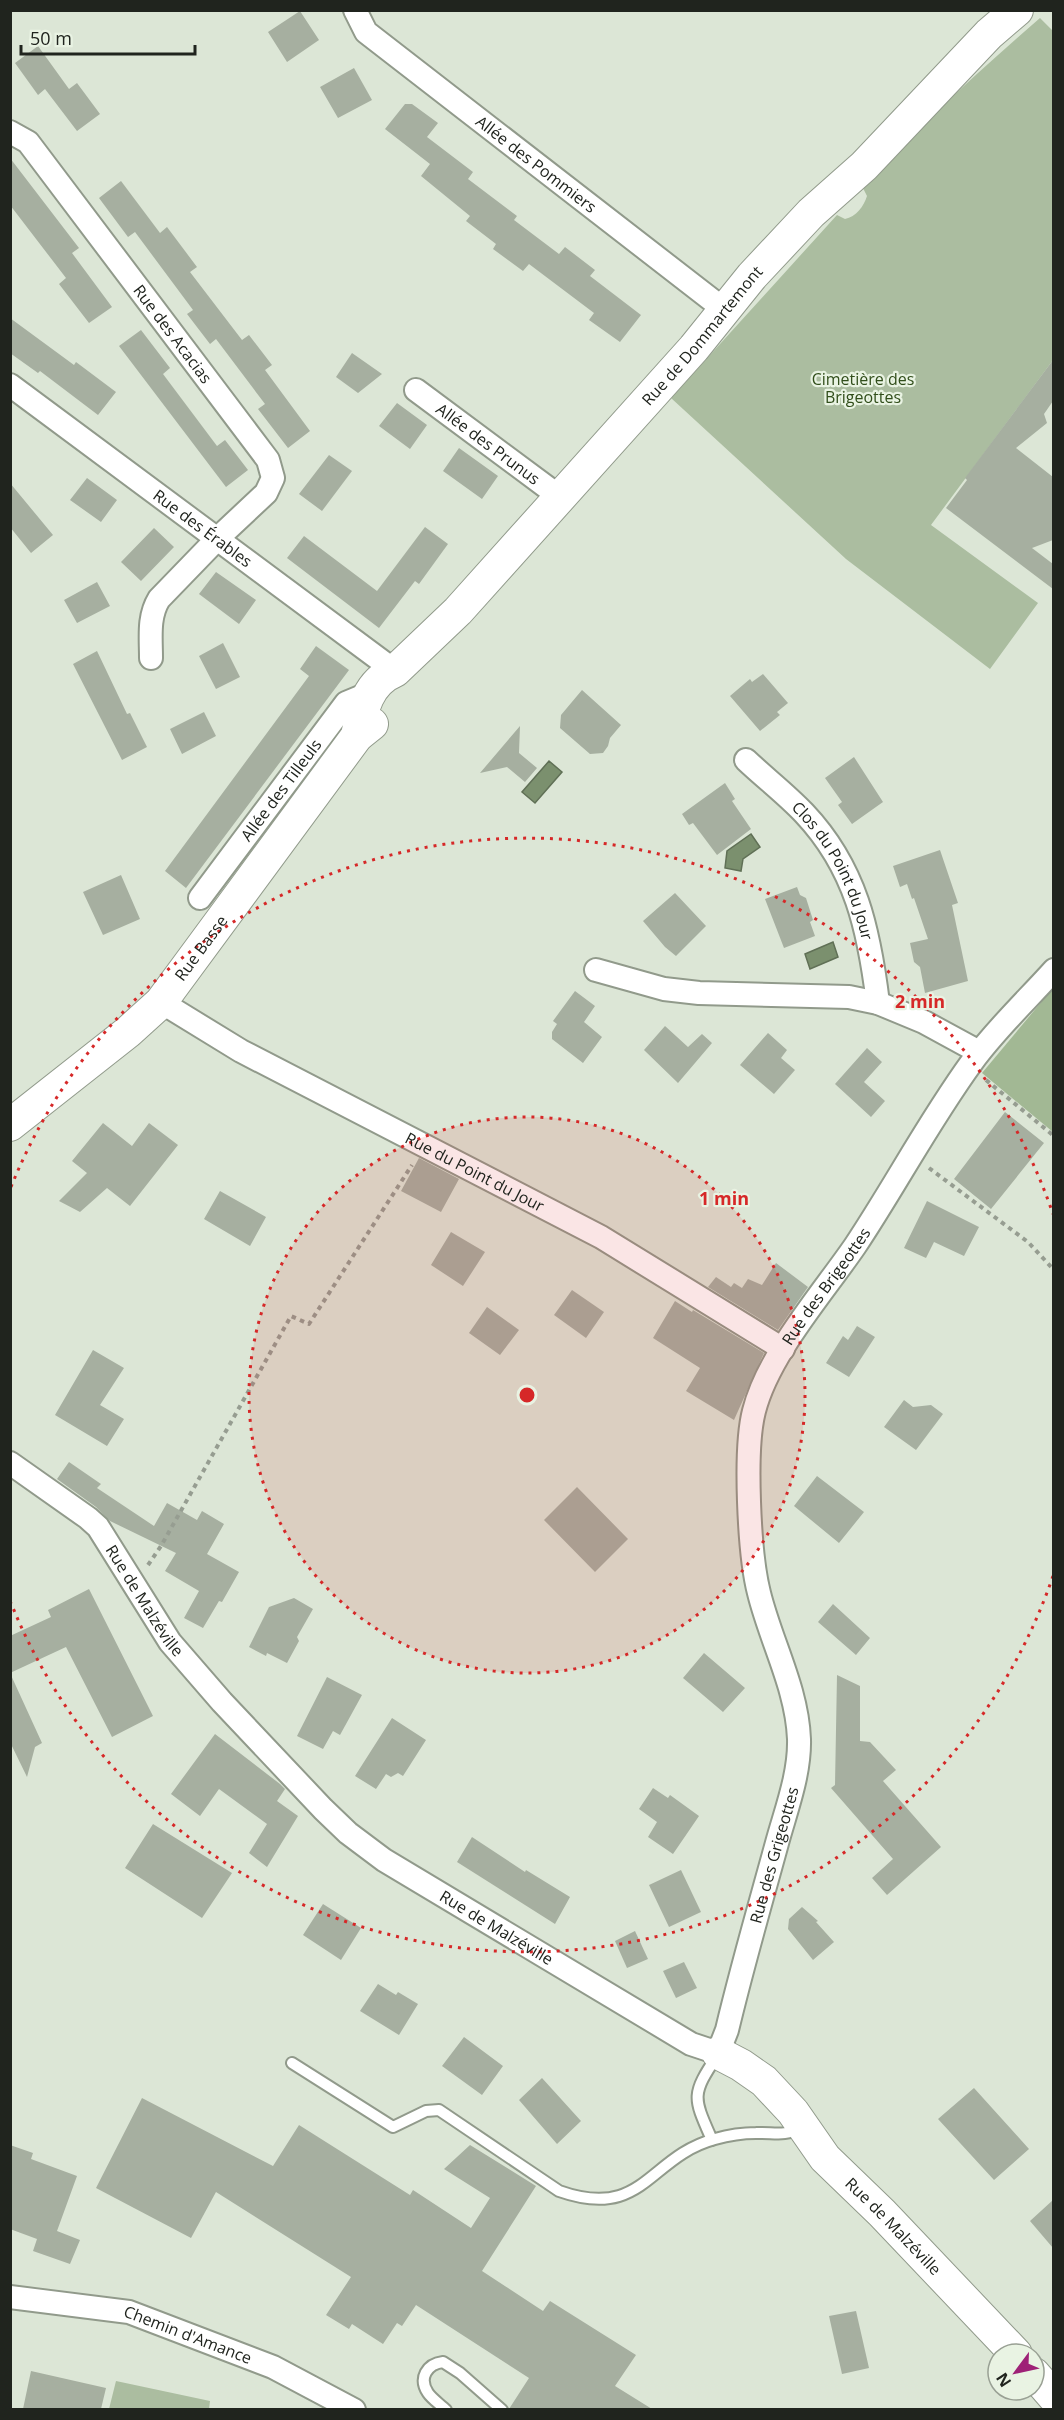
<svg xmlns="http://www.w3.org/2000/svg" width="1064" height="2420" font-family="'Open Sans',sans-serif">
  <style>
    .green { fill: #abbda0 }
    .forest { fill: #a2b894 }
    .water { fill: #7b906e; stroke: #607056; stroke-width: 1.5 }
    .building { fill: #a6afa0 }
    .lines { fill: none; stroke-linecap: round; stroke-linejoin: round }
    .lane-casing { stroke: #919a8b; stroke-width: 14 }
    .street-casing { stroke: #919a8b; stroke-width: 26 }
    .secondary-casing { stroke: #919a8b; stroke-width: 34 }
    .path { stroke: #969d91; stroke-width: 4; stroke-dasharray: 4.5 4.5; stroke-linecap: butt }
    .lane { stroke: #fff; stroke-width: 10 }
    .street { stroke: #fff; stroke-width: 22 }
    .secondary { stroke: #fff; stroke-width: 32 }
    .ring { fill: none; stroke: #d62828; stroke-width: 3; stroke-dasharray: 3 6 }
    .labels { text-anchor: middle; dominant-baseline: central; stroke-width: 4.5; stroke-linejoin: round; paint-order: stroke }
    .street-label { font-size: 16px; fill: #20241e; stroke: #e9f3e3 }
    .park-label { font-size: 16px; fill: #314e1b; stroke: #e9f3e3 }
    .centre { fill: #d62828; stroke: #e9f3e3; stroke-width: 3 }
    .ring-label { font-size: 18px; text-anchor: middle; font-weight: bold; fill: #d62828; stroke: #e9f3e3; stroke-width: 4.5; stroke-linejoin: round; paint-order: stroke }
  </style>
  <rect width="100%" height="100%" fill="#dce6d6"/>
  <path class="green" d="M1040,18L1054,32L1053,360L931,525L1038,603L990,669L846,559L671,398L837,215L845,219C856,217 864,206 867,196L862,186C918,127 978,72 1040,18Z
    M116,2381L210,2401L209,2409H109Z"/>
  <path class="forest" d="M1053,988V1132L982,1073Z"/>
  <path class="water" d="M549,761L562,772L535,803L522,792Z
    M751,834L760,847L743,859L741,871L725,868L727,851Z
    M833,942L838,957L810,969L805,954Z"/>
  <path class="building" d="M300,11L319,40L287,62L268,32Z
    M38,46L69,89L77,83L100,114L77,131L45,89L38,95L15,63Z
    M354,68L372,100L338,118L320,87Z
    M405,104H412L438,123L427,137L473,172L468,179L517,216L514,220L559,254L565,247L595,270L590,276L641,315L620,342L589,320L594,313L529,264L523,271L493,249L496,244L466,221L470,216L421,176L430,164L385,129Z
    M10,158L79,248L72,253L112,307L89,323L59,284L66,278L10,205Z
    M121,181L160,233L167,227L197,267L190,272L242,340L249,335L272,365L265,370L310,431L288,448L258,409L265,404L216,339L210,344L187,314L193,310L135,232L128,237L99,198Z
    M10,318L74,365L76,362L116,392L98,415L40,371L38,373L10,353Z
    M141,330L170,368L163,374L217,446L225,440L248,470L226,487L119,346Z
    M352,353L382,374L358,393L336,377Z
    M1053,360V401L1044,414L1047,423L1016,448L1053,477V540L1032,548L1053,564V589L946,508L967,480L965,478Z
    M397,403L427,425L410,449L379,426Z
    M459,448L498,476L482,499L443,471Z
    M329,455L352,471L322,511L299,494Z
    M87,478L117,500L101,522L70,500Z
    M10,483L53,535L31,553L10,527Z
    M425,527L448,544L419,584L415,581L379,628L287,558L304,536L377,591Z
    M154,528L174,547L141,581L121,562Z
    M216,572L256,600L239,624L199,594Z
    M97,582L110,606L77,623L64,600Z
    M223,643L240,677L216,689L199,656Z
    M316,646L349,670L186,888L165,871L309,676L300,669Z
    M97,651L127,714L130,713L147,747L122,760L73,664Z
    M763,674L788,703L777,712L780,715L760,731L730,696L750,679L752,682Z
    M582,690L621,725L610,738L608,746L603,753L590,754L560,728L561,715Z
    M204,712L216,736L182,754L170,729Z
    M520,726L519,753L537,768L525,782L507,767L480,773Z
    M854,757L883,802L852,824L838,805L842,802L825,778Z
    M725,783L735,799L732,801L751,829L717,855L693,823L689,825L682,814Z
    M940,850L958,903L952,905L968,981L925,993L920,967L914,962L910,943L928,939L914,898L912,899L907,884L900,887L893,866Z
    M121,875L140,919L103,935L83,892Z
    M797,887L800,895L806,898L813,920L810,922L815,936L784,948L765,899Z
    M675,893L706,926L676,956L665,947L643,921Z
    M575,991L595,1006L584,1022L602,1037L583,1063L552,1039V1032L557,1024L553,1021Z
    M665,1026L688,1047L702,1034L712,1043L678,1083L644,1050Z
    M768,1033L787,1050L781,1058L795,1070L774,1094L740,1065Z
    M867,1048L882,1062L864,1082L885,1101L871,1117L835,1084Z
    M1005,1112L1044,1143L991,1209L954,1179Z
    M103,1123L132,1146L149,1123L178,1145L130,1206L107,1188L80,1212L59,1201L87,1173L72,1161Z
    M419,1158L459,1179L441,1212L401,1191Z
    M220,1191L266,1217L250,1246L204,1219Z
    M927,1201L979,1227L964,1256L934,1242L926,1258L904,1248Z
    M451,1232L485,1252L463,1286L431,1265Z
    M776,1263L808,1287L778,1330L708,1287L716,1277L731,1287L734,1283L742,1288L748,1279L762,1285Z
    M572,1290L604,1312L586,1338L554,1315Z
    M675,1301L692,1312L693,1310L764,1353L734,1420L686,1391L700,1368L653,1338Z
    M487,1307L519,1330L500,1355L469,1333Z
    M857,1326L875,1337L849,1377L826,1363L843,1336L848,1340Z
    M93,1350L124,1368L100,1405L124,1419L107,1446L55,1415Z
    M904,1400L913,1407L931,1405L943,1414L916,1450L884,1427Z
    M69,1462L101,1484L97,1488L154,1526L167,1503L197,1520L202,1511L224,1524L207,1554L239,1572L222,1602L219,1601L203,1628L184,1618L199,1591L165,1571L176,1553L110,1521L96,1507L57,1479Z
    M817,1476L864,1512L839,1543L794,1506Z
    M577,1487L628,1539L595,1572L544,1520Z
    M89,1589L153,1716L112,1737L66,1647L10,1673V1636L51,1617L48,1610Z
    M294,1598L313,1609L297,1637L299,1641L287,1663L267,1653L266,1656L249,1647L269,1607Z
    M833,1604L870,1638L856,1655L818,1622Z
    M704,1653L745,1688L723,1712L683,1678Z
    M10,1673L42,1743L35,1747L27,1777L10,1742Z
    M837,1675L860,1686V1741L870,1742L896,1770L883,1781L941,1847L887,1895L872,1878L893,1859L831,1788L835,1785Z
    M327,1677L362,1695L340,1735L333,1731L323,1749L297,1736Z
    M392,1718L426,1740L403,1776L398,1773L391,1777L386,1774L376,1789L355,1776Z
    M215,1734L280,1784L285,1789L277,1801L298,1816L267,1867L249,1853L267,1824L219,1789L200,1816L171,1794Z
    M653,1788L668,1798L670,1795L699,1816L673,1854L648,1837L657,1822L639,1809Z
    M153,1824L232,1873L202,1918L125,1868Z
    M472,1837L525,1872L526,1870L570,1897L555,1924L457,1862Z
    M681,1870L701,1912L669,1927L649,1885Z
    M323,1904L361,1928L341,1960L303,1935Z
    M802,1907L818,1921L816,1922L834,1942L813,1960L788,1929L789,1919Z
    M635,1931L648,1959L627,1968L615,1941Z
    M684,1962L697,1988L676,1998L663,1971Z
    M378,1984L396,1995L398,1992L418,2004L399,2035L360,2011Z
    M464,2037L503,2066L482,2095L442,2066Z
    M542,2078L581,2121L557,2144L519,2100Z
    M974,2088L1029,2149L994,2180L938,2119Z
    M142,2098L273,2166L299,2125L410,2195L413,2190L471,2228L490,2198L444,2169L470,2145L536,2186L482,2271L543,2311L550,2301L636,2355L615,2386L652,2409H509L529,2378L416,2305L402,2326L397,2323L383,2344L352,2324L349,2329L326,2315L351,2277L216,2192L191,2238L96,2188Z
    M10,2145L33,2153L31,2159L77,2176L57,2231L80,2240L70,2264L33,2251L37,2239L10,2229Z
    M1053,2200V2248L1030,2221Z
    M856,2311L869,2368L842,2374L829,2316Z
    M31,2371L106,2388L101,2409H23Z"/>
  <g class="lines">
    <g class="lane-casing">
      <path id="lane" d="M292,2063L393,2127L426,2111L439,2110L559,2191C644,2221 648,2157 715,2139C729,2135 742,2133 756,2133C773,2132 784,2137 800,2128
        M712,2140C693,2097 691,2095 717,2056
        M446,2410C441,2405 432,2399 428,2393C418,2378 427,2364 443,2362L460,2373L502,2410"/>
    </g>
    <g class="street-casing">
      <g id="street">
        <path id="s1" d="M355,10L366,32L726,311"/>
        <path id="s2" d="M10,132L28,142L268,460L273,478L266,493L218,538L159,599C148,617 151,637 151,658"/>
        <path id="s3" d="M10,385L395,671"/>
        <path id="s4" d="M416,390L560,497"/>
        <path id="s5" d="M746,760C765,778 786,794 804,813C856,868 869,930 878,1003"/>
        <path id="s6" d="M200,898L346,703L370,693"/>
        <path d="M596,970L664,989L699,993L849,997L878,1003L924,1022L979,1052"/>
        <path id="s7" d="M161,1002L241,1051L601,1237L783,1349"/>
        <path id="s8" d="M10,1463L88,1518L98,1527L170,1642L222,1702L323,1809L348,1833L384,1860L691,2044L718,2053L727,2030C742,1967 760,1905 777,1843C786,1810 800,1774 799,1739C797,1688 771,1642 759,1593C749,1554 744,1449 754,1411C768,1355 822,1294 855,1246C895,1186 929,1121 972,1062C996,1029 1027,1000 1054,970"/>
        <path id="s9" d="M10,2297L129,2312L273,2367L354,2410"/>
      </g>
    </g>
    <g class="secondary-casing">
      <g id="secondary">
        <path id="s10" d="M357,736C362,709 368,682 395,671L458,611L694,348L752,276L811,213L864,166L989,34L1017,10"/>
        <path id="s11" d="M10,1125L128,1032L161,1002L357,736L372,724"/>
        <path id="s12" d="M718,2053L741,2065L764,2081L793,2112L825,2158L882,2213L1016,2354"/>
        <path d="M1034,2374L1054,2397"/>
      </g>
    </g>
    <path class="path" d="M986,1080L1054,1136
      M929,1168L1028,1242L1054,1270
      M148,1565L161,1546L291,1316L309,1324L412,1165"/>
    <use href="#lane" class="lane"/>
    <use href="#street" class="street"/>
    <use href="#secondary" class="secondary"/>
  </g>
  <circle cx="527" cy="1395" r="278" fill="#d62828" fill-opacity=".12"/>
  <g class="ring">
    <circle cx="527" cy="1395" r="278"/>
    <path d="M1053 1576A556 556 0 0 1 11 1603M11 1187A556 556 0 0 1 1053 1214"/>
  </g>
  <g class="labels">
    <g class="street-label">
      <text stroke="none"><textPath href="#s1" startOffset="240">Allée des Pommiers</textPath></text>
      <text stroke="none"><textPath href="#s2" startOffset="261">Rue des Acacias</textPath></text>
      <text stroke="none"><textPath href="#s10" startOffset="534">Rue de Dommartemont</textPath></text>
      <text stroke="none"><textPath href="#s4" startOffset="90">Allée des Prunus</textPath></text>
      <text stroke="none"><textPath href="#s3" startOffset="240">Rue des Érables</textPath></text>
      <text stroke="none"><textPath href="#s6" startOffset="135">Allée des Tilleuls</textPath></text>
      <text stroke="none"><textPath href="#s5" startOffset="144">Clos du Point du Jour</textPath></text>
      <text stroke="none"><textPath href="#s11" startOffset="262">Rue Basse</textPath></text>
      <text stroke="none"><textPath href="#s7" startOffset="357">Rue du Point du Jour</textPath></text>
      <text stroke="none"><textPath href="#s8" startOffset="1742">Rue des Brigeottes</textPath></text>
      <text stroke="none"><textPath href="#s8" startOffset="196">Rue de Malzéville</textPath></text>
      <text stroke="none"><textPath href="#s8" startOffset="1143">Rue des Grigeottes</textPath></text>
      <text stroke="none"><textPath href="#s8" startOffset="682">Rue de Malzéville</textPath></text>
      <text stroke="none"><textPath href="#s12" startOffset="249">Rue de Malzéville</textPath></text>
      <text stroke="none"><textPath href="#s9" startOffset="183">Chemin d'Amance</textPath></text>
    </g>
    <g class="park-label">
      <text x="863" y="379">Cimetière des<tspan x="863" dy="18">Brigeottes</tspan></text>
    </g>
  </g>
  <circle cx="527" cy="1395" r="9" class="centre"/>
  <g class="ring-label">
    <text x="920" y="1008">2 min</text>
    <text x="724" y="1205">1 min</text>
  </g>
  <rect width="1064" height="2420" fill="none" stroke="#20241e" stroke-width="24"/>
  <g transform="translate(1016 2372) rotate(237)"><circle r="28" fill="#e9f3e3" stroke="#99a094" stroke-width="1.5"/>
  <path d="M0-4.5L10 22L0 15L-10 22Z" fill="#9e2177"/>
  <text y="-9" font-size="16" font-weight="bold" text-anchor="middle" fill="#20241e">N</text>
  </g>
  <path d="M21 45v9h174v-9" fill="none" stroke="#20241e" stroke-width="3"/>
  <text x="30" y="45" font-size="18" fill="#20241e" stroke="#e9f3e3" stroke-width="4.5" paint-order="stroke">50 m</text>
</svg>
